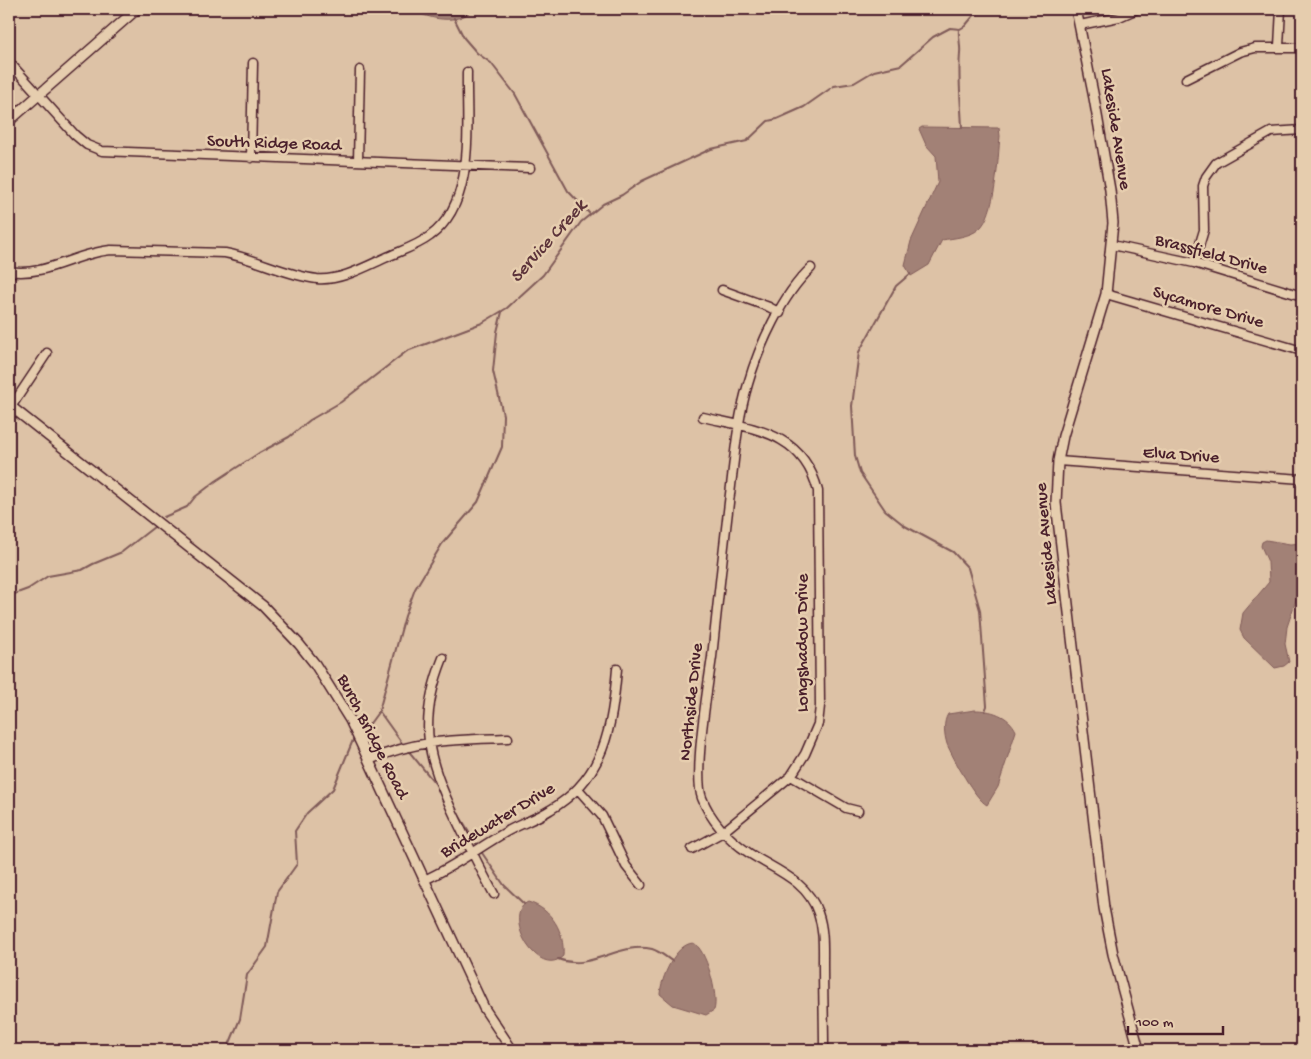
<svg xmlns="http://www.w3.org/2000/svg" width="1311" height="1059" font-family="'Gochi Hand',sans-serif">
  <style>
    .water { fill: #a28176; stroke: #7f5a58 }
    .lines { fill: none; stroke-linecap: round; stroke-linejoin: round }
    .stream { stroke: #7f5a58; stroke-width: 2 }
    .minor-casing { stroke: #4a1f2b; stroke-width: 11 }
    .tertiary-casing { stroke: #4a1f2b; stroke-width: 12 }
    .minor { stroke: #e6cdae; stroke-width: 8 }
    .tertiary { stroke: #e6cdae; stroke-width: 9 }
    .labels { text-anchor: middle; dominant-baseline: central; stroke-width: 5; stroke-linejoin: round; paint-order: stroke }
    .street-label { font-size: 18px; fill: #4a1f2b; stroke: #e6cdae }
    .water-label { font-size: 19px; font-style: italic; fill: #5c333a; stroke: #e6cdae }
  </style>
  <rect width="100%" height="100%" fill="#ddc2a6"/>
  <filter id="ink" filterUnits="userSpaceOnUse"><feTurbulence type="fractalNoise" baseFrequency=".02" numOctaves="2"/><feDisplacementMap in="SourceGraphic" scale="10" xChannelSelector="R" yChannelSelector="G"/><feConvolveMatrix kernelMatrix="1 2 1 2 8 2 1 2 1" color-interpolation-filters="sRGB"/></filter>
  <g filter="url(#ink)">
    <path class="water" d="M411,9H473C459,26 427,19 411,9Z
      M922,127L999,128L1000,136C998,157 996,215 979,229C970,237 953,238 942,240L929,265L911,276L905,265L911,241L938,182L936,156L926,145L919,129Z
      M1266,540L1290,544L1302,543V582L1287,627L1285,644L1289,662L1284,666L1275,668L1244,638L1240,630L1243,613L1269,582L1268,562L1261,546L1262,542Z
      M975,710C990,710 1009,715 1016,731L998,787L987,805C975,799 953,758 947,744C944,734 943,722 948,714Z
      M528,902C552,909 565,932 563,956C538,980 501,915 528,902Z
      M693,943C706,947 719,997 714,1010L706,1015L673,1005L660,994C661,979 675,944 693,943Z"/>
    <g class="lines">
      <path class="stream" d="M454,18L464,38L477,53L491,63L515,94L568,191L589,213
        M959,29C958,37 961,45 960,53C958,78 961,103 962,128
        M910,274L896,286L859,352L852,406L855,456L860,473L885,510L905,526L953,552L968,568L980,610L987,706L985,711
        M164,517L187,507L195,497L216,481L259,453L289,437L310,420L341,402L407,351L482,323L507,308L543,275L581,222L603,204L622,195L642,181L711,149L747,141L768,121L777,119L804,107L834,86L854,83L874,71L901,65L933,37L950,28L960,29L965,26L975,14L995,9
        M9,596L28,589L48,576L82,570L93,564L122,552L154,527
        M379,711L404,746
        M363,733L379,711L405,616L415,589L442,544L478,502L502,447L503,415L493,371L497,332L502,312
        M407,749L439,788
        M454,807L478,846
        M480,850L504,885L524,904
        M558,959C591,972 619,941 652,949C659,951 666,957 672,961
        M227,1050L240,1019L247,975L267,947L277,892L297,864L295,831L307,813L333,789L353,740"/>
      <g class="minor-casing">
        <path id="minor" d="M1080,25L1119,17L1137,9
          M1279,46L1281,9
          M9,62L75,135L87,145L102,151L530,168
          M1186,79L1240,52L1255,48H1302
          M251,158L253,63
          M358,161L360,70
          M1112,245L1194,263L1302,296
          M1194,263L1204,230L1203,186L1206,177L1216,163L1271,132L1302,130
          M811,268C782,295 759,346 748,384C738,417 735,452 731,486C724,543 718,600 712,657C708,686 693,774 702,798C711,821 728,839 749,853C775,870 807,880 818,913C824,930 823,947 823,964C823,993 824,1022 824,1050
          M9,271C46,277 75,253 111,250L225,253C257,259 285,275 317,279C340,281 365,267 385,258C400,251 417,246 430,236C477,202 466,124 467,72
          M722,290L769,307L780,313
          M1106,294L1302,351
          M11,407L47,353
          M1058,461L1302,479
          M443,658C417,723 427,758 456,819C468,844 480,869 494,894
          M369,760C419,739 456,740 508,738
          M791,776L846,808L858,811
          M578,789L602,816L626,866L641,885
          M692,849L723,832L791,776L805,754L818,724L820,706L818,491C803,432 755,429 703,417
          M424,880C454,867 478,848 506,832C520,824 536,819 550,810C605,778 612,727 617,669"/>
      </g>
      <g class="tertiary-casing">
        <path id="tertiary" d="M1076,9L1094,98L1110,190L1113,223L1106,294L1063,436L1058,461L1056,503L1104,908L1113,954L1139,1050
          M9,121L137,9
          M9,405L263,606L299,644L315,664L350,720L484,1008L512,1050"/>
      </g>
      <use href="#minor" class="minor"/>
      <use href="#tertiary" class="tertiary"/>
    </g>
  </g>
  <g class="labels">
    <g class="street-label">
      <text transform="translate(1115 129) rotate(81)">Lakeside Avenue</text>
      <text transform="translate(274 144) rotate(2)">South Ridge Road</text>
      <text transform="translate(1211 255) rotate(15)">Brassfield Drive</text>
      <text transform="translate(1208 308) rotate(16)">Sycamore Drive</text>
      <text transform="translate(1181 456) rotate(4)">Elva Drive</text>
      <text transform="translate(1047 544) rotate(-95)">Lakeside Avenue</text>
      <text transform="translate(803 643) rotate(-90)">Longshadow Drive</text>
      <text transform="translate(692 702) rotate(-84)">Northside Drive</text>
      <text transform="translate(372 737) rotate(63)">Burch Bridge Road</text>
      <text transform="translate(498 821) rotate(-31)">Bridewater Drive</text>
    </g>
    <g class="water-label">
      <text transform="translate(549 242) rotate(-48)">Service Creek</text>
    </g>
  </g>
  <rect width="1311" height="1059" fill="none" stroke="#e6cdae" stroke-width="30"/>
  <rect x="15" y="15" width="1281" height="1029" fill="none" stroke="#4a1f2b" stroke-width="2" filter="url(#ink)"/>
  <path d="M1128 1026v8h95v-8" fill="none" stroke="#4a1f2b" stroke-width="2.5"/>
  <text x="1136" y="1026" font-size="15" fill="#4a1f2b" stroke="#e6cdae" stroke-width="4" paint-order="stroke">100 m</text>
</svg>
